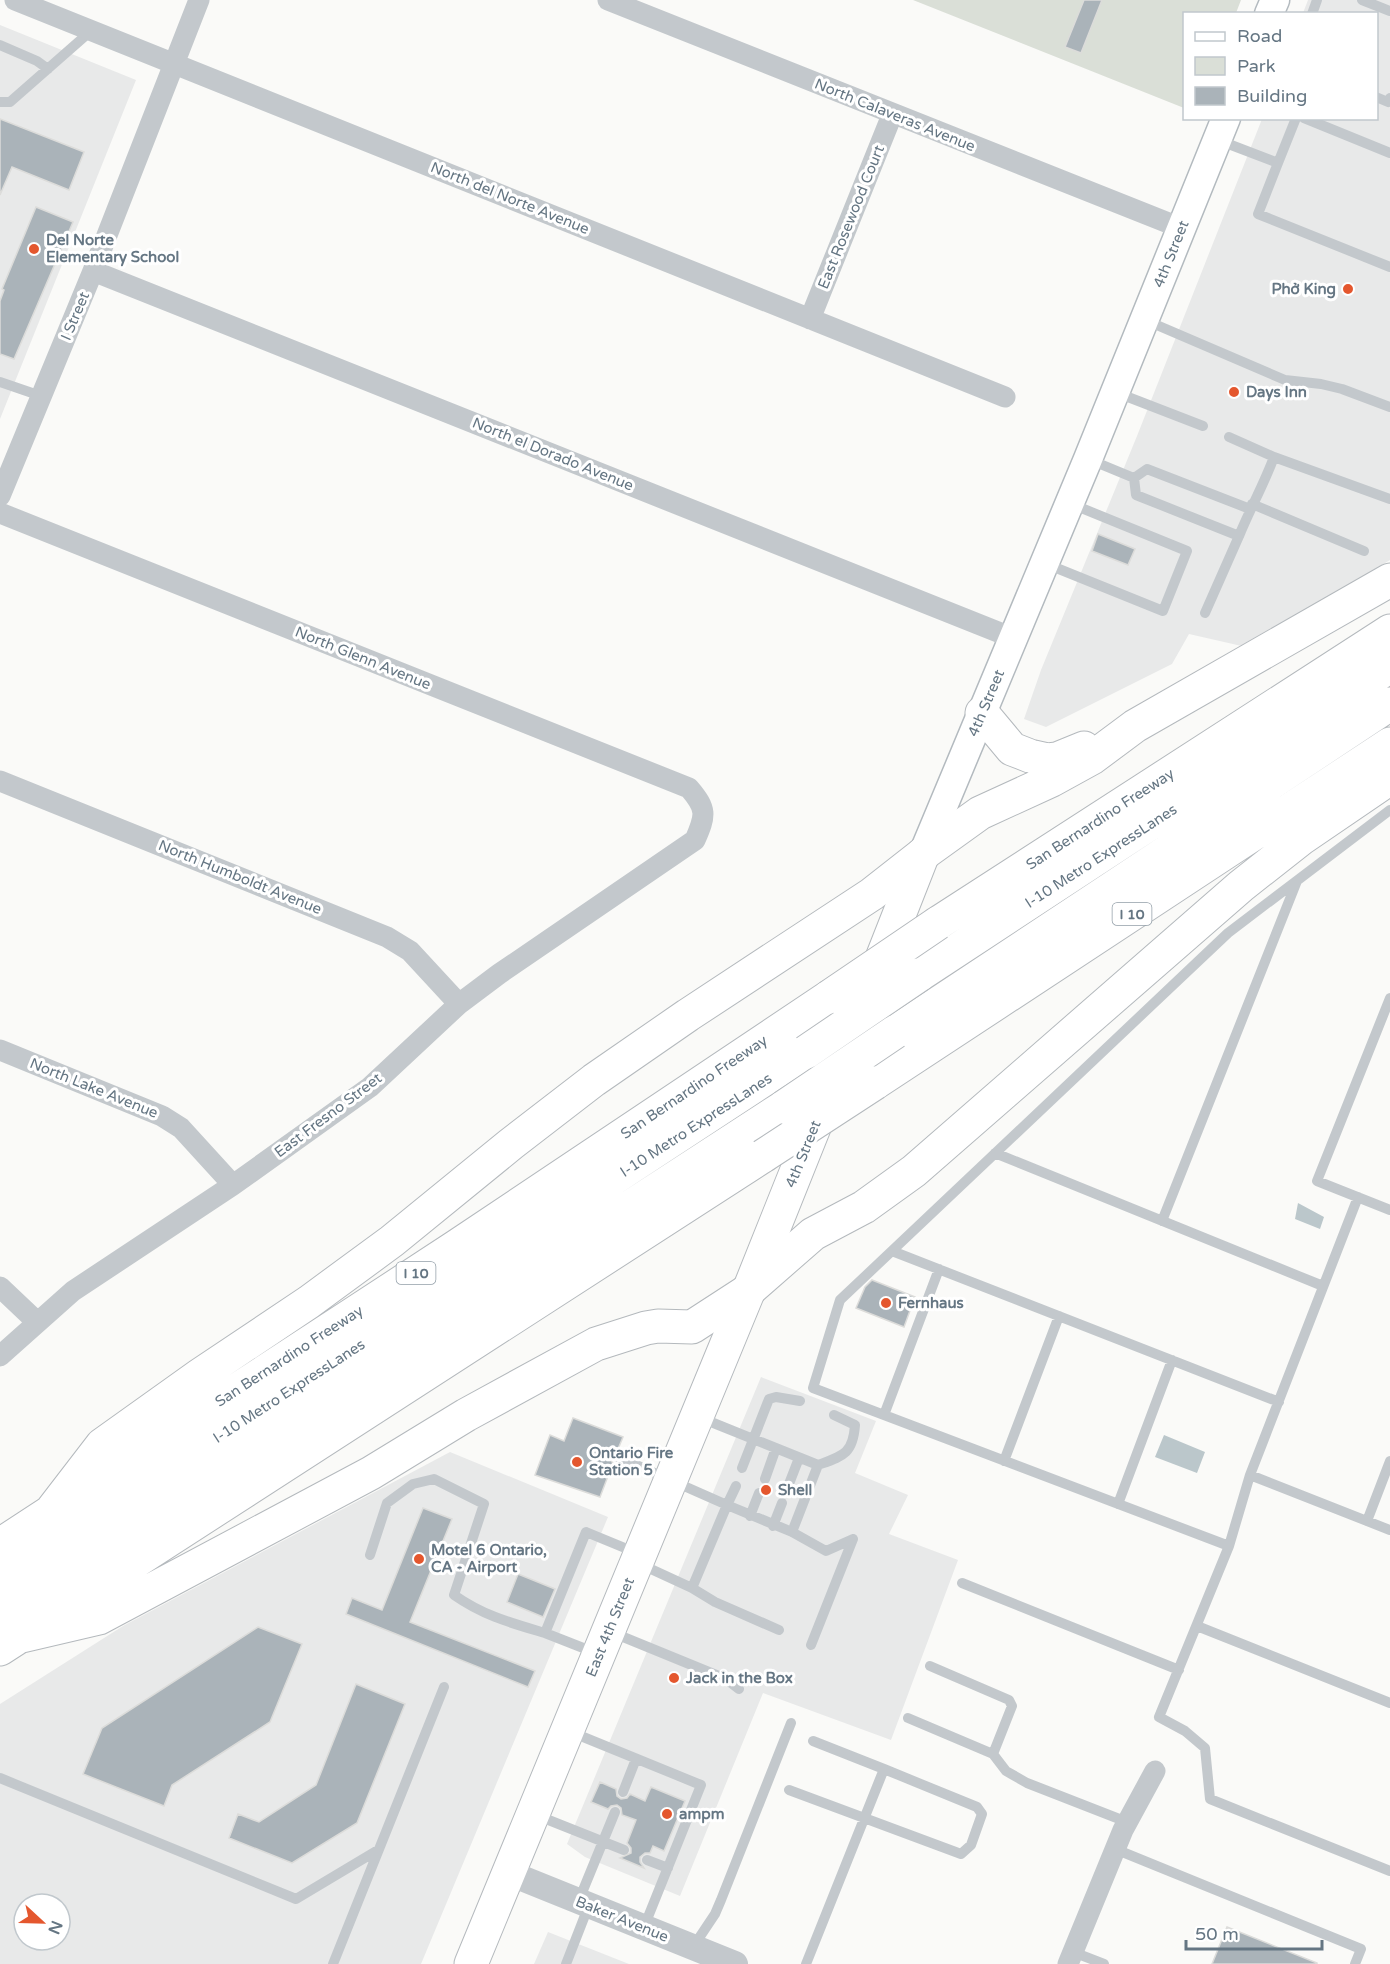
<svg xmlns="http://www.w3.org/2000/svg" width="1390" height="1964" font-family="'Varela Round',sans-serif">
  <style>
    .built { fill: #e8e9e9; fill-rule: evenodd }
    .green { fill: #dadfd7 }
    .water { fill: #bbc7cb }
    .building { fill: #aab3b9; stroke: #dcdcda; stroke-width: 1.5 }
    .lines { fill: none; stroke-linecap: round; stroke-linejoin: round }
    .secondary-casing { stroke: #b3babf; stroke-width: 31 }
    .primary-casing { stroke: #b5babe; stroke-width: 35 }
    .motorway-casing { stroke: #b4b9bd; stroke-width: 35 }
    .service { stroke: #c3c8cc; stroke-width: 10 }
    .minor { stroke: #c3c8cc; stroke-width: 21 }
    .tertiary { stroke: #c3c8cc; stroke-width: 26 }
    .secondary { stroke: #fff; stroke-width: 28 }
    .primary { stroke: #fff; stroke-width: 33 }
    .motorway { stroke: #fff; stroke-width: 33 }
    .motorway-bridge-casing { stroke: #b4b9bd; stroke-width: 35; stroke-linecap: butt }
    .motorway-bridge { stroke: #fff; stroke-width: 33 }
    .poi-dot { fill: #e4572e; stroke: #fff; stroke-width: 2 }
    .labels { text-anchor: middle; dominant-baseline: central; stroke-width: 6; stroke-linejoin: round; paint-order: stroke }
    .shield { fill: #fff; stroke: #939fa8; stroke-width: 1.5 }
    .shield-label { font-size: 14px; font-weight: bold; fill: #657683 }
    .street-label { font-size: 15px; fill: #657683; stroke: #fff }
    .poi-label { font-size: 15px; font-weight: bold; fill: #657683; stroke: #fff; text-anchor: start }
  </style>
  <rect width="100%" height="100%" fill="#fafaf8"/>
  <path class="built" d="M1308,0H1390V560L1246,647L1189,634L1172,664L1046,727L1024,719L1041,670L1137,436L1262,119L1376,118V14L1303,13Z
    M0,25L136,80L0,419Z
    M761,1377L876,1421L855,1473L908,1495L889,1534L958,1560L891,1740L763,1693L680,1896L585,1857L567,1844Z
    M450,1452L608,1517L421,1964H0V1704L123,1626ZM24,1904H60V1940H24Z
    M548,1932L629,1964H534Z"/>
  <path class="green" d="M913,0H1241L1236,13L1184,14V108Z"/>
  <path class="water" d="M1298,1203L1324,1217L1320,1229L1295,1219Z
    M1164,1435L1205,1452L1197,1473L1155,1457Z"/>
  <path class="building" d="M1084,0H1102L1081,53L1065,47Z
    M0,119L84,152L69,190L12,167L0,195Z
    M36,207L73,222L14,359L0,354V301L4,290L2,289Z
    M1098,534L1135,549L1128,565L1092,551Z
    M872,1280L915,1297L904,1327L856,1308L865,1287Z
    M573,1418L623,1437L618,1449L612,1450L609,1454L610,1460L613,1463L600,1497L535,1475L550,1435L564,1441Z
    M423,1508L452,1519L410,1622L535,1671L528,1687L346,1614L352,1598L382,1610Z
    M518,1574L555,1589L543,1617L507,1602Z
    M258,1627L302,1644L270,1722L172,1785L164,1806L83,1774L102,1728Z
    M356,1684L405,1704L357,1823L292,1863L229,1838L238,1814L259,1822L316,1785Z
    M600,1782L616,1789L617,1796L621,1799L627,1798L630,1794L645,1801L651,1787L685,1801L664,1851L653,1846L650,1853H645L640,1857V1862L644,1868L620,1858L631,1853V1848L627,1843L636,1820L622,1815L621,1808L617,1805L611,1806L608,1809L591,1802Z
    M1227,1927L1317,1963V1964H1212Z"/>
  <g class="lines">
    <g class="secondary-casing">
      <path id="secondary" d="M1269,14L1275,0
        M923,854L1088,459L1226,118"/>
    </g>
    <g class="primary-casing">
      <path id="primary" d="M875,976L923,854
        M471,1964L749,1290L823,1105"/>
    </g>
    <g class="motorway-casing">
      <path id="motorway" d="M982,713L1012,749L1030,756L1048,760L1057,759L1084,748
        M938,923L1390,631
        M919,975L1390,666
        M895,1032L1390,704
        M875,1083L1390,744
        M52,1510L102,1445L200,1375L309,1302L392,1241L511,1144L594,1080L688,1015L872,894L923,854L980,813L1052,780L1092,758L1135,726L1390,580
        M0,1545L457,1246L829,997
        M0,1581L806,1052
        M0,1616L784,1107
        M22,1636L99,1618L371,1473L466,1415L596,1344L646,1328L658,1326L692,1327L749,1290L813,1234L864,1207L914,1171L1241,886L1302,838L1390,778
        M0,1649L763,1156"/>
    </g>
    <path class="service" d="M1362,0L1390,11
      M1312,14L1317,0
      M0,45L37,61L48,69
      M1376,97L1388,102L1390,98
      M0,102H10L92,30
      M1304,118L1390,153
      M1218,140L1278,163L1258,214L1390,267
      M1278,163L1296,118
      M1145,320L1285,380L1321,384L1342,389L1390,407
      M0,382L41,396
      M1115,392L1203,426
      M1229,437L1274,457
      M1088,459L1134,478
      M1134,478L1136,495L1239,536C1250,509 1264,484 1274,457L1390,499
      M1134,478L1147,469L1250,509
      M1252,504L1364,551
      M1044,563L1163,611L1187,551L1069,503
      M1205,613L1239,536
      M1390,810L1228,933L840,1300L813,1388L1229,1546L1250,1475L1390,1530
      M1390,998L1317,1181L1390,1210
      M995,1153L1323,1286
      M1162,1221L1297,881
      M892,1251L1279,1402
      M884,1415L939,1269
      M701,1418L818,1465L792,1532
      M616,1456L727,1505L692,1588L640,1564
      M1004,1461L1059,1316
      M818,1465C843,1456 853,1454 855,1425L834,1415
      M742,1468L769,1399L776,1397L800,1401
      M1250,1475L1358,1197
      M765,1479L776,1448
      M736,1486L727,1505L792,1532L826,1551L853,1539
      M787,1489L799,1458
      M1118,1504L1172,1360
      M750,1516L759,1493
      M1367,1521L1390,1461
      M773,1526L782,1503
      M1229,1546L1159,1717L1185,1731L1205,1748L1210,1799L1390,1871
      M370,1555L387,1503L413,1484L434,1479L484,1504L454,1595C484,1616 511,1623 545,1633
      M962,1583L1179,1670
      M692,1588L715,1602L779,1630
      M1197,1626L1390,1703
      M611,1632L726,1679L739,1689
      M811,1645L853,1539
      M596,1653L545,1633L586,1532L637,1553
      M930,1666L1009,1700L1012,1706L993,1754L1006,1771L1027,1783L1127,1822
      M908,1718L993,1754
      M571,1732L701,1785L644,1927
      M0,1778L296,1899L378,1850
      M789,1790L961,1854L971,1845L982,1814L977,1807L884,1769
      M623,1792L636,1759
      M536,1815L624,1850
      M1115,1849L1361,1949L1355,1964
      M647,1860L668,1868
      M579,1900L615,1812
      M693,1947L715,1914L721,1900L791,1723
      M1073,1952L1104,1964
      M333,1964L444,1687
      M566,1964L589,1905
      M806,1964L884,1769L813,1741"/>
    <path class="minor" d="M15,0L1005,397
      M608,0L1181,228
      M93,271L1013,638
      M810,319L892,115
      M0,496L93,271L199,0
      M0,513L689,788C707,809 706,815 695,840L499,974L459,1004L370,1087L233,1185L73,1291L0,1356
      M0,781L387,937L410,951L459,1004
      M0,1050L162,1116L181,1128L233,1185
      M0,1287L37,1322
      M1068,1964L1123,1830L1155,1771"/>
    <path class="tertiary" d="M509,1873L735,1964"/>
    <use href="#secondary" class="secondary"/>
    <use href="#primary" class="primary"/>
    <use href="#motorway" class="motorway"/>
    <g class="motorway-bridge-casing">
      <path id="motorway-bridge" d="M829,997L938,923
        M806,1052L919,975
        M784,1107L895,1032
        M763,1156L875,1083"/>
    </g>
    <use href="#motorway-bridge" class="motorway-bridge"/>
  </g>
  <g class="poi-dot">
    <circle cx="34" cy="249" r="6"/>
    <circle cx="1348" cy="289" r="6"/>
    <circle cx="1234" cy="392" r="6"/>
    <circle cx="886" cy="1303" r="6"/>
    <circle cx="577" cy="1462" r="6"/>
    <circle cx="766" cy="1490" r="6"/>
    <circle cx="419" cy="1559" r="6"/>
    <circle cx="674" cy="1678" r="6"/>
    <circle cx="667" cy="1814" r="6"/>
  </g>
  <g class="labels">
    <g class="shield">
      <rect x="1112.5" y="903" width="39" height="22" rx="4.5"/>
      <rect x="396.5" y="1262" width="39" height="22" rx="4.5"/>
    </g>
    <g class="shield-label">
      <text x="1132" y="914">I 10</text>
      <text x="416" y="1273">I 10</text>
    </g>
    <g class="street-label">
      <text transform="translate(895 115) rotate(22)">North Calaveras Avenue</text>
      <text transform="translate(510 198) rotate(22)">North del Norte Avenue</text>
      <text transform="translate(851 217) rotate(-68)">East Rosewood Court</text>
      <text transform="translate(1171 254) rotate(-68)">4th Street</text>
      <text transform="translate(75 316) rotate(-67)">I Street</text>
      <text transform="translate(553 454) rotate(22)">North el Dorado Avenue</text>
      <text transform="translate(363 658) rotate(22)">North Glenn Avenue</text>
      <text transform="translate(986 703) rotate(-67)">4th Street</text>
      <text transform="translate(1100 819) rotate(-33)">San Bernardino Freeway</text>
      <text transform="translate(1101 856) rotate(-33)">I-10 Metro ExpressLanes</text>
      <text transform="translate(240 877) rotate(22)">North Humboldt Avenue</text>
      <text transform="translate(694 1087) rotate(-34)">San Bernardino Freeway</text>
      <text transform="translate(94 1088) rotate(22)">North Lake Avenue</text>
      <text transform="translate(328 1115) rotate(-37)">East Fresno Street</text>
      <text transform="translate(696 1125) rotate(-33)">I-10 Metro ExpressLanes</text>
      <text transform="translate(803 1154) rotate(-68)">4th Street</text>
      <text transform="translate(289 1356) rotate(-33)">San Bernardino Freeway</text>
      <text transform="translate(289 1391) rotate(-33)">I-10 Metro ExpressLanes</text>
      <text transform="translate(610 1627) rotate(-68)">East 4th Street</text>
      <text transform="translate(622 1919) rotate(22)">Baker Avenue</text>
    </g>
    <g class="poi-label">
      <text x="46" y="240">Del Norte<tspan x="46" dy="17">Elementary School</tspan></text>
      <text x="1336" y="289" text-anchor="end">Phở King</text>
      <text x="1246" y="392">Days Inn</text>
      <text x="898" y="1303">Fernhaus</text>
      <text x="589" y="1453">Ontario Fire<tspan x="589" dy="17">Station 5</tspan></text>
      <text x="778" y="1490">Shell</text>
      <text x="431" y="1550">Motel 6 Ontario,<tspan x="431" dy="17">CA - Airport</tspan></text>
      <text x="686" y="1678">Jack in the Box</text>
      <text x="679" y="1814">ampm</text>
    </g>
  </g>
  <rect x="1183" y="12" width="195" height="108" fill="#ffffff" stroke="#c1c8cd" stroke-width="1.5"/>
  <rect x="1195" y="32" width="30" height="9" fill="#ffffff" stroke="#c1c8cd" stroke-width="1.5"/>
  <text x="1237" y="42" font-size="18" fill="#657683">Road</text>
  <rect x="1195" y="57" width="30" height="18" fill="#dadfd7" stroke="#c1c8cd" stroke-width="1.5"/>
  <text x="1237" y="72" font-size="18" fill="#657683">Park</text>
  <rect x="1195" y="87" width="30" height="18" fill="#aab3b9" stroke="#c1c8cd" stroke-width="1.5"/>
  <text x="1237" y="102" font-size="18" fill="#657683">Building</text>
  <g transform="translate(42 1922) rotate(112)"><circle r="28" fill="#ffffff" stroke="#c1c8cd" stroke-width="1.5"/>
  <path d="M0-4.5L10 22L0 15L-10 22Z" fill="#e4572e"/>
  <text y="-9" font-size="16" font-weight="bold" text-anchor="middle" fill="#657683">N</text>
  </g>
  <path d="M1186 1940v9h136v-9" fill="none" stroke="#657683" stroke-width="3"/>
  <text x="1195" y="1940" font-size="18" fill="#657683" stroke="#ffffff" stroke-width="4.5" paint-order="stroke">50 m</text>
</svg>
